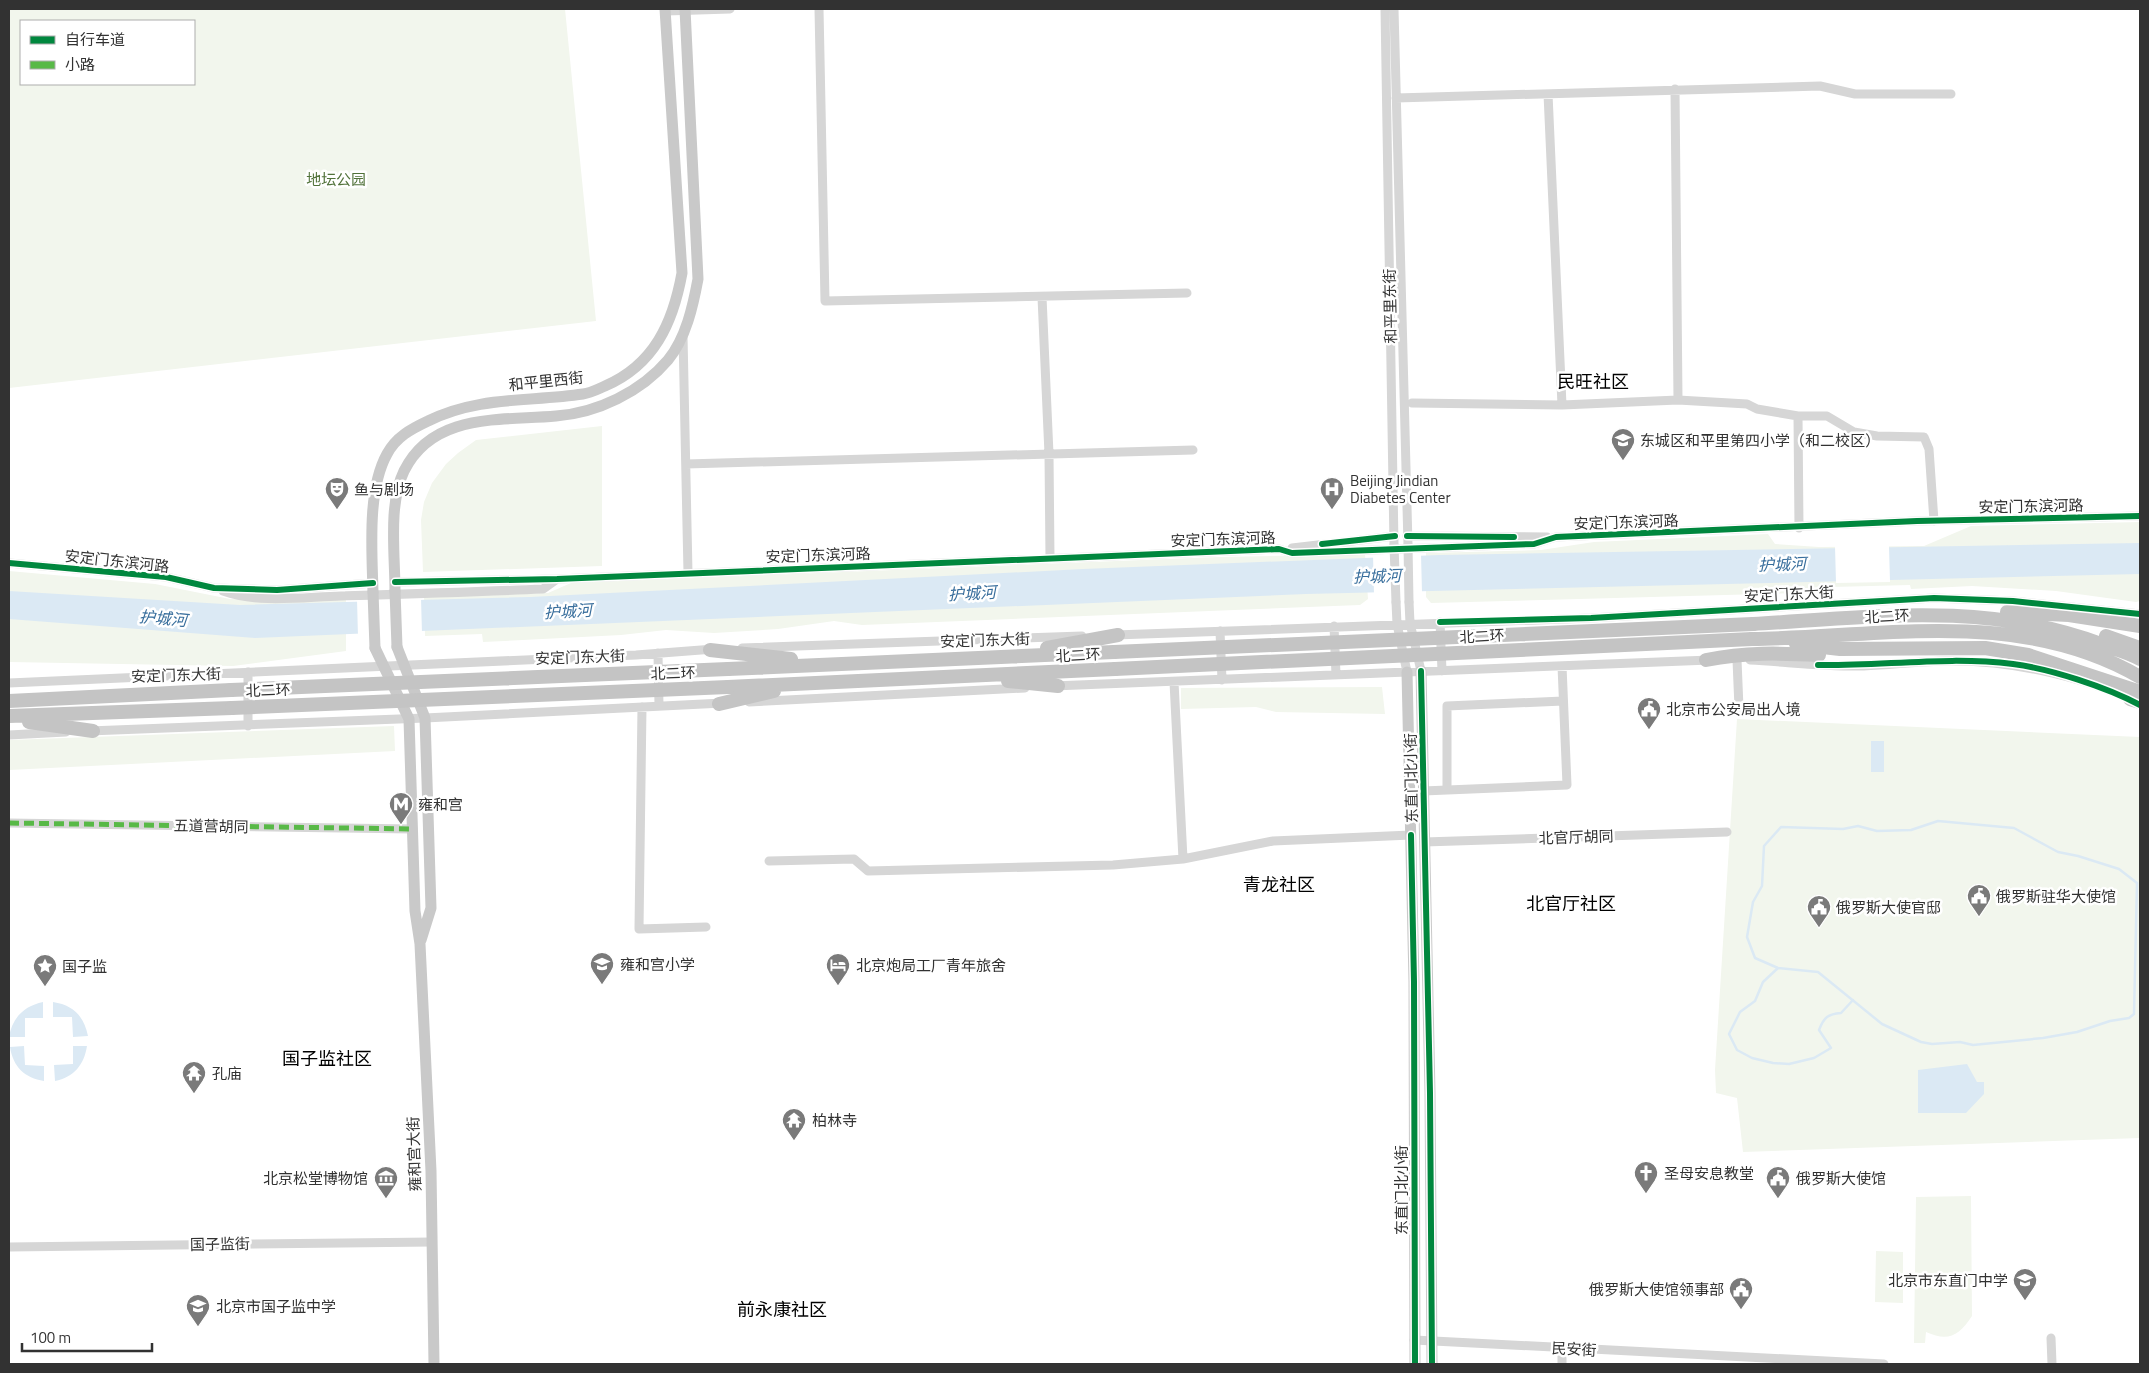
<svg xmlns="http://www.w3.org/2000/svg" width="2149" height="1373" font-family="'Titillium Web','Noto Sans SC',sans-serif">
  <style>
    .green { fill: #f2f6ed; fill-rule: evenodd }
    .water { fill: #dbe9f4 }
    .pier { fill: #fff }
    .lines { fill: none; stroke-linecap: round; stroke-linejoin: round }
    .stream { stroke: #dbe9f4; stroke-width: 2.5 }
    .minor { stroke: #d6d6d6; stroke-width: 9 }
    .major { stroke: #c9c9c9; stroke-width: 11 }
    .highway { stroke: #c4c4c4; stroke-width: 14 }
    .minor-bridge { stroke: #d6d6d6; stroke-width: 9 }
    .major-bridge { stroke: #c9c9c9; stroke-width: 11 }
    .highway-bridge { stroke: #c4c4c4; stroke-width: 14 }
    .quiet { stroke: #58b947; stroke-width: 5; stroke-dasharray: 10 5; stroke-linecap: butt }
    .cycleway-casing { stroke: #fff; stroke-width: 9 }
    .cycleway { stroke: #00873e; stroke-width: 6 }
    .labels { text-anchor: middle; dominant-baseline: central; stroke-width: 5; stroke-linejoin: round; paint-order: stroke }
    .park-label { font-size: 15px; fill: #51723a; stroke: #fff }
    .street-label { font-size: 15px; fill: #323232; stroke: #fff }
    .poi-label { font-size: 15px; fill: #323232; stroke: #fff; text-anchor: start }
    .water-label { font-size: 16px; font-style: italic; fill: #386e9c; stroke: #fff }
    .quarter-label { font-size: 18px; fill: #000; stroke: #fff }
  </style>
  <rect width="100%" height="100%" fill="#fff"/>
  <path class="green" d="M9,9H565L596,321L9,388ZM21,21H194V84H21Z
    M602,426V566L423,572L421,520L424,502L432,483L446,464L458,453L476,440Z
    M2140,522V601L2136,602L2056,591L1972,586L1911,589L1910,585L1832,587L1831,592L1431,603L1426,597V553L1541,550L1594,542L1768,534L1775,544L1819,547L1924,546L1971,526Z
    M1365,554L1368,599L1360,605L862,625L834,621L778,629L714,633L666,630L621,635L483,642L482,634L425,636L424,597L548,593L571,583L1218,557Z
    M9,571L155,584L230,599L346,600V651L233,666L9,662Z
    M1382,687L1385,714L1276,712L1256,707L1181,709V688Z
    M1737,719L2140,737V1138L1743,1152L1737,1098L1716,1093L1715,1070Z
    M394,726L395,751L9,770V740Z
    M1971,1196L1972,1316C1959,1336 1948,1342 1926,1332L1925,1343H1914L1916,1197Z
    M1876,1251L1903,1252V1303L1875,1302Z"/>
  <path class="water" d="M2140,543V574L1306,594L255,638L9,619V591L240,605L530,597L1083,569L1439,555Z
    M1871,741H1884V772H1871Z
    M43,1002V1018H25V1037H9C12,1018 24,1006 43,1002Z
    M53,1002C73,1005 84,1016 88,1036L73,1037L72,1017H53Z
    M24,1046L25,1065L44,1066V1081C25,1078 13,1067 10,1047Z
    M73,1046H87C84,1065 74,1077 55,1081L54,1065L73,1064Z
    M1967,1064L1977,1082H1984V1094L1966,1113H1918V1070Z"/>
  <path class="pier" d="M1835,546H1889L1890,582L1836,583Z
    M1421,554L1422,593L1374,594L1373,555Z
    M421,598L422,634L358,637L357,599Z"/>
  <g class="lines">
    <path class="stream" d="M1938,821L2014,828L2058,852L2078,856L2119,869L2137,883L2134,1014L2129,1018L2110,1021L2077,1032L2043,1038L1973,1045L1960,1042L1932,1044L1921,1042L1882,1024L1818,972L1778,968L1755,958L1747,937L1753,902L1762,886L1764,846L1781,827L1843,829L1858,826L1877,831L1911,830Z
      M1778,968L1763,982L1755,1001L1740,1012L1729,1034L1737,1050L1752,1058L1773,1063L1789,1064L1814,1058L1831,1048L1819,1030C1824,1017 1828,1014 1841,1013L1853,1000"/>
    <path class="minor" d="M819,9L825,301L1187,293
      M1385,9L1394,545
      M1394,9L1408,545
      M666,11L730,9
      M1675,89L1678,400
      M1548,94L1562,405
      M1396,98L1820,86L1855,94H1951
      M1042,297L1049,454L1050,558
      M683,336L688,573
      M1412,403L1562,405L1678,400L1747,404L1757,409L1798,416H1827L1854,432L1877,436L1924,437L1929,449L1934,521
      M1798,416L1799,528
      M686,464L1193,450
      M1407,536L1547,537
      M1292,548L1395,536
      M9,563L166,577L214,588L277,590L373,583
      M395,582L557,579L1279,549L1292,553L1534,544L1556,537L1917,521L2140,516
      M223,591C259,604 303,597 341,596C408,594 476,592 543,589L557,579
      M1396,602L1397,624L1407,672
      M1409,602L1410,623L1421,671
      M1440,622L1442,671
      M1334,626L1336,675
      M1220,631L1222,680
      M1115,635L1591,618L1934,598L2013,601L2140,614
      M742,648L1082,636
      M658,653L659,706
      M1737,660L1739,708
      M1750,660C1788,662 1826,667 1864,666C1892,665 1920,661 1948,661C2007,660 2080,675 2133,701
      M248,672V726
      M1174,682L1183,859
      M9,683L636,655L714,649
      M1053,686L1710,660
      M749,702L1025,688
      M642,707L639,929L706,927
      M89,731L425,718L723,703
      M9,735L66,732
      M1447,790V706L1563,701
      M1423,791L1567,785L1562,666
      M9,823L413,829
      M1424,842L1727,832
      M769,861L854,859L868,871L1113,865L1183,859L1273,841L1411,835
      M9,1247L432,1242
      M2051,1338L2052,1364
      M1414,1340L1884,1364
      M1562,1364V1349"/>
    <path class="major" d="M395,591C395,555 388,504 404,471C433,412 501,421 556,416C597,413 641,392 668,360C686,338 693,306 698,279L685,9
      M373,592C372,551 367,490 387,454C396,437 411,429 428,421C478,396 529,402 583,394C591,393 598,389 605,386C654,365 673,323 682,273L665,9
      M397,647L425,718L431,908L421,940
      M375,648L409,719L415,911L420,944L431,1171L434,1364
      M1421,671L1430,1093L1432,1364
      M1407,672L1414,982L1415,1364"/>
    <path class="highway" d="M2007,612L2069,615L2140,626
      M1753,624C1873,617 1986,601 2101,644C2114,649 2128,652 2140,659
      M2106,636L2140,648
      M1752,639C1883,637 2020,607 2140,677
      M1796,644L1840,649L1985,648L2028,655L2140,692
      M1047,648L1118,635
      M710,650L791,659
      M1706,660C1746,652 1779,653 1819,655
      M728,669L1114,652
      M1008,681L1058,686
      M728,687L1115,669
      M2130,699L2140,702
      M9,701L231,690
      M719,704L774,691
      M9,716L232,708
      M29,722L93,731"/>
    <path class="minor-bridge" d="M1394,545L1396,602
      M1408,545L1409,602"/>
    <path class="major-bridge" d="M395,591L397,647
      M373,592L375,648"/>
    <path class="highway-bridge" d="M1114,652L1753,624
      M1115,669L1752,639
      M231,690L728,669
      M232,708L728,687"/>
    <path class="quiet" d="M9,823L413,829"/>
    <g class="cycleway-casing">
      <path id="cycleway" d="M1407,536L1514,537
        M1322,544L1395,536
        M9,563L166,577L214,588L277,590L373,583
        M395,582L557,579L1279,549L1292,553L1534,544L1556,537L1917,521L2140,516
        M1440,622L1591,618L1934,598L2013,601L2140,614
        M1818,665C1882,666 1948,656 2013,664C2051,669 2106,687 2140,705
        M1421,671L1430,1093L1432,1364
        M1411,835L1414,982L1415,1364"/>
    </g>
    <use href="#cycleway" class="cycleway"/>
  </g>
  <defs>
    <g id="school-pin" transform="scale(1.25)"><path d="M0 17L-7.5 6A9.5 9.5 0 1 1 7.5 6Z" fill="#7a7a7a" stroke="#fff"/><path d="M0-5L7-2L0 1L-7-2ZM-4 1L0 2.5L4 1V4Q0 6-4 4Z" fill="#fff"/></g>
    <g id="theatre-pin" transform="scale(1.25)"><path d="M0 17L-7.5 6A9.5 9.5 0 1 1 7.5 6Z" fill="#7a7a7a" stroke="#fff"/><path d="M-5-5.5Q0-4 5-5.5V0Q5 5 0 6Q-5 5-5 0ZM-3.3-2.5H-1v1.5H-3.3ZM1-2.5H3.3v1.5H1ZM-2.8 1Q0 5.5 2.8 1Z" fill="#fff"/></g>
    <g id="hospital-pin" transform="scale(1.25)"><path d="M0 17L-7.5 6A9.5 9.5 0 1 1 7.5 6Z" fill="#7a7a7a" stroke="#fff"/><path d="M-5-5h3v3.5h4V-5h3V5h-3V1.5h-4V5h-3Z" fill="#fff"/></g>
    <g id="civic-pin" transform="scale(1.25)"><path d="M0 17L-7.5 6A9.5 9.5 0 1 1 7.5 6Z" fill="#7a7a7a" stroke="#fff"/><path d="M-.6-6.5H3V-4.5H.6V-3L4-1V1h2V6H-6V1h2V-1L-.6-3ZM-1.2 2.5V6h2.4V2.5Z" fill="#fff"/></g>
    <g id="metro-pin" transform="scale(1.25)"><path d="M0 17L-7.5 6A9.5 9.5 0 1 1 7.5 6Z" fill="#7a7a7a" stroke="#fff"/><path d="M-5.5 5V-5H-3L0 0L3-5H5.5V5H3V-.5L0 4L-3-.5V5Z" fill="#fff"/></g>
    <g id="hotel-pin" transform="scale(1.25)"><path d="M0 17L-7.5 6A9.5 9.5 0 1 1 7.5 6Z" fill="#7a7a7a" stroke="#fff"/><path d="M-6-4.5h1.5V1H6V5H4.5V3h-9V5H-6ZM-4 0a1.8 1.8 0 1 1 3.6 0ZM.5 0V-2.5h3Q6-2.5 6 0Z" fill="#fff"/></g>
    <g id="sight-pin" transform="scale(1.25)"><path d="M0 17L-7.5 6A9.5 9.5 0 1 1 7.5 6Z" fill="#7a7a7a" stroke="#fff"/><path d="M0-6L1.8-2.2L6-1.7L2.9 1.2L3.7 5.4L0 3.3L-3.7 5.4L-2.9 1.2L-6-1.7L-1.8-2.2Z" fill="#fff"/></g>
    <g id="temple-pin" transform="scale(1.25)"><path d="M0 17L-7.5 6A9.5 9.5 0 1 1 7.5 6Z" fill="#7a7a7a" stroke="#fff"/><path d="M0-6L5-2H3V0L6.5 2.5H4V6H1.5V3h-3V6H-4V2.5H-6.5L-3 0V-2H-5Z" fill="#fff"/></g>
    <g id="church-pin" transform="scale(1.25)"><path d="M0 17L-7.5 6A9.5 9.5 0 1 1 7.5 6Z" fill="#7a7a7a" stroke="#fff"/><path d="M-1.2-6h2.4v3.5h3.3v2.4h-3.3V6h-2.4V-.1h-3.3v-2.4h3.3Z" fill="#fff"/></g>
    <g id="museum-pin" transform="scale(1.25)"><path d="M0 17L-7.5 6A9.5 9.5 0 1 1 7.5 6Z" fill="#7a7a7a" stroke="#fff"/><path d="M0-6L6-3V-2H-6V-3ZM-5-1h2V3h-2ZM-1-1h2V3h-2ZM3-1h2V3H3ZM-6 4H6V6H-6Z" fill="#fff"/></g>
  </defs>
  <g fill-rule="evenodd">
    <use href="#school-pin" x="1623" y="440"/>
    <use href="#theatre-pin" x="337" y="489"/>
    <use href="#hospital-pin" x="1332" y="489"/>
    <use href="#civic-pin" x="1649" y="709"/>
    <use href="#metro-pin" x="401" y="804"/>
    <use href="#civic-pin" x="1979" y="896"/>
    <use href="#civic-pin" x="1819" y="907"/>
    <use href="#school-pin" x="602" y="964"/>
    <use href="#hotel-pin" x="838" y="965"/>
    <use href="#sight-pin" x="45" y="966"/>
    <use href="#temple-pin" x="194" y="1073"/>
    <use href="#temple-pin" x="794" y="1120"/>
    <use href="#church-pin" x="1646" y="1173"/>
    <use href="#museum-pin" x="386" y="1178"/>
    <use href="#civic-pin" x="1778" y="1178"/>
    <use href="#school-pin" x="2025" y="1280"/>
    <use href="#civic-pin" x="1741" y="1289"/>
    <use href="#school-pin" x="198" y="1306"/>
  </g>
  <g class="labels">
    <g class="park-label">
      <text x="336" y="179">地坛公园</text>
    </g>
    <g class="street-label">
      <text transform="translate(1390 306) rotate(-91)">和平里东街</text>
      <text transform="translate(546 381) rotate(-6)">和平里西街</text>
      <text transform="translate(2031 506) rotate(-1)">安定门东滨河路</text>
      <text transform="translate(1626 522) rotate(-2)">安定门东滨河路</text>
      <text transform="translate(1223 539) rotate(-2)">安定门东滨河路</text>
      <text transform="translate(818 555) rotate(-2)">安定门东滨河路</text>
      <text transform="translate(117 561) rotate(6)">安定门东滨河路</text>
      <text transform="translate(1789 594) rotate(-3)">安定门东大街</text>
      <text transform="translate(1887 616) rotate(-3)">北二环</text>
      <text transform="translate(1482 636) rotate(-3)">北二环</text>
      <text transform="translate(985 640) rotate(-2)">安定门东大街</text>
      <text transform="translate(1078 655) rotate(-3)">北二环</text>
      <text transform="translate(580 657) rotate(-2)">安定门东大街</text>
      <text transform="translate(673 673) rotate(-2)">北二环</text>
      <text transform="translate(176 675) rotate(-2)">安定门东大街</text>
      <text transform="translate(268 690) rotate(-2)">北二环</text>
      <text transform="translate(1411 778) rotate(-91)">东直门北小街</text>
      <text transform="translate(211 826) rotate(1)">五道营胡同</text>
      <text transform="translate(1576 837) rotate(-2)">北官厅胡同</text>
      <text transform="translate(414 1154) rotate(-92)">雍和宫大街</text>
      <text transform="translate(1401 1190) rotate(-90)">东直门北小街</text>
      <text transform="translate(220 1244) rotate(-1)">国子监街</text>
      <text transform="translate(1574 1349) rotate(3)">民安街</text>
    </g>
    <g class="poi-label">
      <text x="1640" y="440">东城区和平里第四小学（和二校区）</text>
      <text x="1350" y="480">Beijing Jindian<tspan x="1350" dy="17">Diabetes Center</tspan></text>
      <text x="354" y="489">鱼与剧场</text>
      <text x="1666" y="709">北京市公安局出人境</text>
      <text x="418" y="804">雍和宫</text>
      <text x="1996" y="896">俄罗斯驻华大使馆</text>
      <text x="1836" y="907">俄罗斯大使官邸</text>
      <text x="620" y="964">雍和宫小学</text>
      <text x="856" y="965">北京炮局工厂青年旅舍</text>
      <text x="62" y="966">国子监</text>
      <text x="212" y="1073">孔庙</text>
      <text x="812" y="1120">柏林寺</text>
      <text x="1664" y="1173">圣母安息教堂</text>
      <text x="368" y="1178" text-anchor="end">北京松堂博物馆</text>
      <text x="1796" y="1178">俄罗斯大使馆</text>
      <text x="2008" y="1280" text-anchor="end">北京市东直门中学</text>
      <text x="1724" y="1289" text-anchor="end">俄罗斯大使馆领事部</text>
      <text x="216" y="1306">北京市国子监中学</text>
    </g>
    <g class="water-label">
      <text transform="translate(1782 564) rotate(-2)">护城河</text>
      <text transform="translate(1377 576) rotate(-2)">护城河</text>
      <text transform="translate(972 593) rotate(-3)">护城河</text>
      <text transform="translate(568 611) rotate(-3)">护城河</text>
      <text transform="translate(163 618) rotate(5)">护城河</text>
    </g>
    <g class="quarter-label">
      <text x="1593" y="381">民旺社区</text>
      <text x="1279" y="884">青龙社区</text>
      <text x="1571" y="903">北官厅社区</text>
      <text x="327" y="1058">国子监社区</text>
      <text x="782" y="1309">前永康社区</text>
    </g>
  </g>
  <rect width="2149" height="1373" fill="none" stroke="#323232" stroke-width="20"/>
  <rect x="20" y="20" width="175" height="65" fill="#ffffff" stroke="#adadad"/>
  <rect x="30" y="36" width="25" height="8" fill="#00873e" stroke="#adadad"/>
  <text x="65" y="45" font-size="15" fill="#323232">自行车道</text>
  <rect x="30" y="61" width="25" height="8" fill="#58b947" stroke="#adadad"/>
  <text x="65" y="70" font-size="15" fill="#323232">小路</text>
  <path d="M22 1343v8h130v-8" fill="none" stroke="#323232" stroke-width="2.5"/>
  <text x="30" y="1343" font-size="15" fill="#323232" stroke="#ffffff" stroke-width="4" paint-order="stroke">100 m</text>
</svg>
